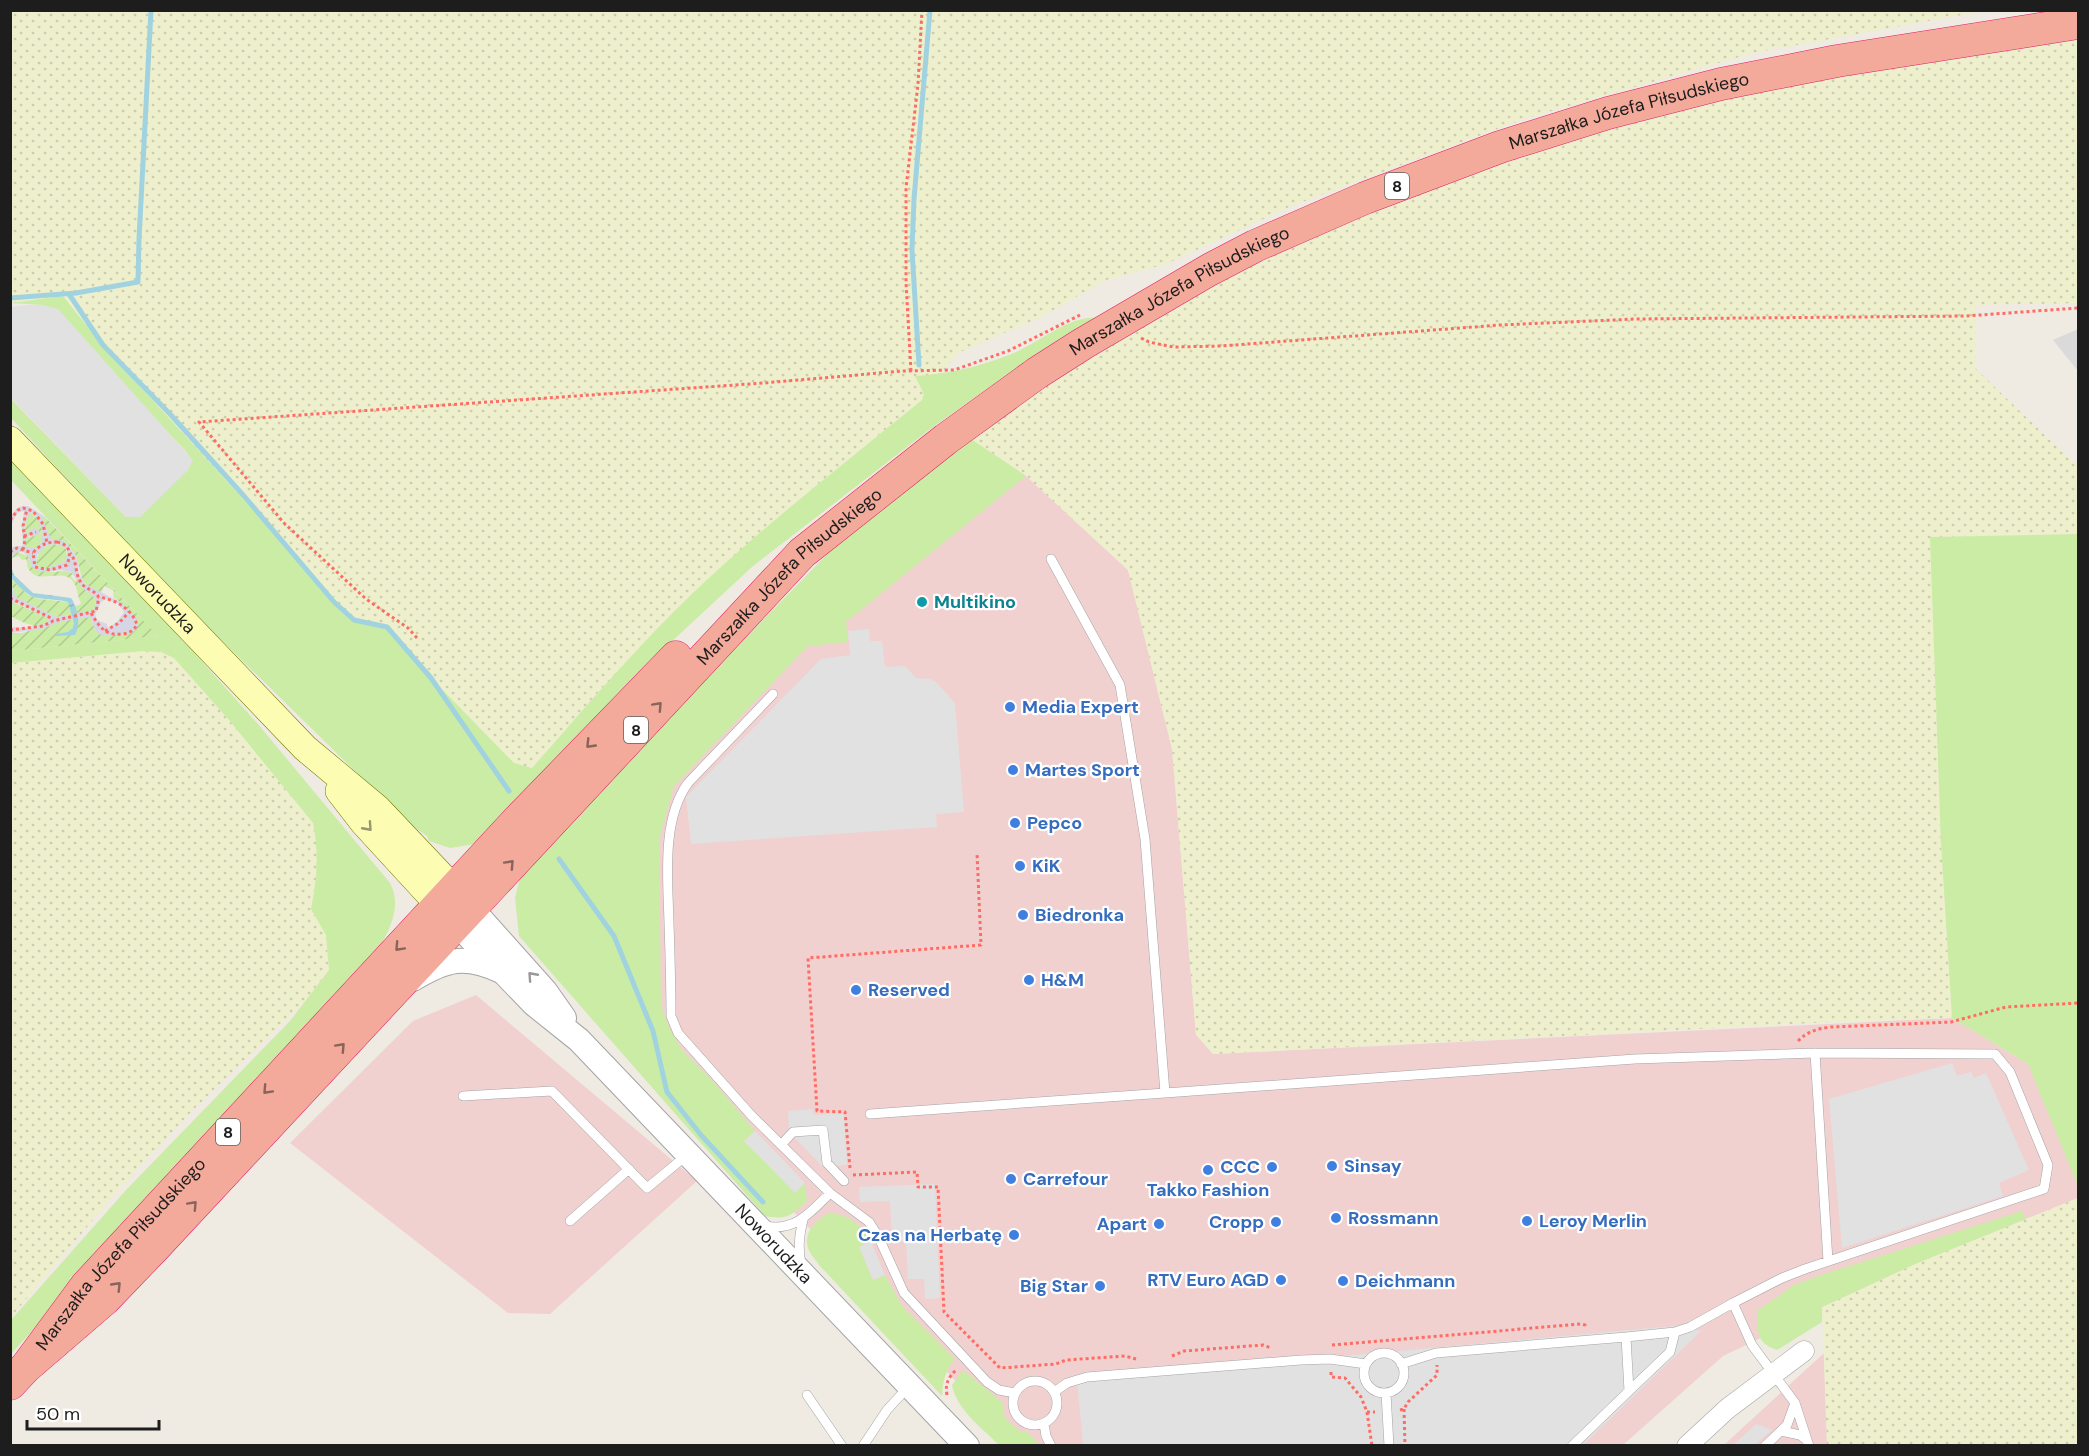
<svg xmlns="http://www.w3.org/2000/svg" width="2089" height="1456" font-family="'DM Sans',sans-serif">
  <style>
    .residential { fill: #dbdada }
    .commercial { fill: #f1d0d0 }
    .farmland { fill: url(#farmland-dots) }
    .grass { fill: #cbeca5 }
    .garden { fill: url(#garden-furrows) }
    .parking { fill: #e1e1e1 }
    .plaza { fill: #d6d7e5; fill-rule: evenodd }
    .water { fill: url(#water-ripples) }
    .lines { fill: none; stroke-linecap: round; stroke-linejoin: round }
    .stream { stroke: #a0d3df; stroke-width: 5 }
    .service-casing { stroke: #a4a4a4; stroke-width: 10 }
    .minor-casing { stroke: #a4a4a4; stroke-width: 21 }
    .tertiary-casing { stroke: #a4a4a4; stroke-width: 26 }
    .secondary-casing { stroke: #707800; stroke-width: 28 }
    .trunk-casing { stroke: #e01c68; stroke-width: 33 }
    .path { stroke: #ff6c63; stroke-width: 3; stroke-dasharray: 3 3; stroke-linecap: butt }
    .service { stroke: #fff; stroke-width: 9 }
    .minor { stroke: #fff; stroke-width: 20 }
    .tertiary { stroke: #fff; stroke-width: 24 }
    .secondary { stroke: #fcfcb3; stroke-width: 27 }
    .trunk { stroke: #f4aa9a; stroke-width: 32 }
    .oneway { stroke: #88645c }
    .oneway2 { stroke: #989870 }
    .oneway3 { stroke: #999 }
    .culture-dot { fill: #0f9aa8; stroke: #fff; stroke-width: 2 }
    .shop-dot { fill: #3f7fe0; stroke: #fff; stroke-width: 2 }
    .labels { text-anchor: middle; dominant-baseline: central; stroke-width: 4.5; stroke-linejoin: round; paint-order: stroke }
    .shield { fill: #fff; stroke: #616161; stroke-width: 1.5 }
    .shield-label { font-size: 16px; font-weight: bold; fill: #1d1d1d }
    .street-label { font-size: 18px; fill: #1d1d1d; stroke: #fff }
    .culture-label { font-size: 18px; font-weight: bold; fill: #0d838f; stroke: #fff; text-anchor: start }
    .shop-label { font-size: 18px; font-weight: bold; fill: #366cbe; stroke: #fff; text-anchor: start }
  </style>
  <defs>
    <pattern id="farmland-dots" width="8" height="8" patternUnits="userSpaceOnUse" patternTransform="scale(1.5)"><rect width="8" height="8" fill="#eeefcc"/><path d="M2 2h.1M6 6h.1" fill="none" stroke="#ccccaf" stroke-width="1.8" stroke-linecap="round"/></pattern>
    <pattern id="garden-furrows" width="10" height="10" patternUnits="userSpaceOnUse" patternTransform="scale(1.5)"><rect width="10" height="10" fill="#cbeca5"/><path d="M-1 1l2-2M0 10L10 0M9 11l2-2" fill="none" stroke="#aeca8e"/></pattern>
    <pattern id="water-ripples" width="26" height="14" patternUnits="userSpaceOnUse" patternTransform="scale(1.5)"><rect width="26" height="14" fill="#a0d3df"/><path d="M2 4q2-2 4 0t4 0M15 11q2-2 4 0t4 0" fill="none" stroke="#89b5bf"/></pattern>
  </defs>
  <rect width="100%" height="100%" fill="#efeae2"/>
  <path class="residential" d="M2078,329V371L2053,340Z"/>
  <path class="commercial" d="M999,458L1026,476L1128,570L1172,749L1196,1034L1213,1054L1952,1018L2028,1064L2073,1168L2078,1186V1198L1915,1264L1723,1356L1623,1445H1017L680,1093L630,903L676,737Z
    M476,995L697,1181L550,1314L508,1313L290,1143L413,1021Z
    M1824,1353L1827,1445H1724Z"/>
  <path class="farmland" d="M10,11H1983L1753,53L1527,118L1289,207L1166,264L1106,280L1039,318L958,353L941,374L915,376L924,394L922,400L797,501L600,690L532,768L514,763L431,678L387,627L354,620L102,345L63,296L11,303Z
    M2078,40V303L1975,305L1976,369L2078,467V534L1930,537L1941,843L1952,1018L1832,1022L1213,1054L1196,1035L1172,749L1128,570L1026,476L968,437L1090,353L1228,274L1417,191L1596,131L1698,104L1828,78Z
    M143,651L161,652L174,658L229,720L313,823L317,841V861L316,887L311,909L326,935L329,970L301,1006L192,1111L121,1187L11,1317V663Z
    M2078,1198V1445H1827L1822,1307L1915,1264Z"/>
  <path class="grass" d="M63,296L102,345L354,620L387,627L431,678L514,763L532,768C585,708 637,646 695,591C767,523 846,462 922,400L924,394L915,376C948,374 978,367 1009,355C1034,346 1071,314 1097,318L1008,374L933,427L753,566L655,657L475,844L450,848L429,841L427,836L408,823L160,580L11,418L10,398L126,517L187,471L192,460L185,450L43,305L11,303Z
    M968,437L1026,476L846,622L848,642L808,646L674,786L659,840L661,1005L668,1025L681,1049L713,1081L755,1131L745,1140L795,1192L805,1183L807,1201C791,1216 787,1220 765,1216L519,936L515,898L523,866L847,534Z
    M11,460L188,646L257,723L390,883C401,904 392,924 382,943L11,1354V1320L127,1189L290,1021L329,970L326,935L311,909C317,880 319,852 313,823L229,720L174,658L161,652L143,651L11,663V651L158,636L11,480Z
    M2078,534V1186L2028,1064L1952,1018L1941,843L1930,537Z
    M2022,1211L2026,1219L1915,1264L1822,1307V1322L1777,1350C1755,1342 1758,1332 1757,1311L1794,1285L1818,1276Z
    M828,1213C849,1214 861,1224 871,1242L860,1246L873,1280L885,1275L902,1306L955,1359C945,1371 943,1380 942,1396L819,1265C816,1260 810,1254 808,1248C803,1232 816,1221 828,1213Z
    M963,1370L1003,1403L1005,1418L1021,1432L1026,1431L1040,1445H999C983,1429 956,1409 952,1385Z"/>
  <path class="garden" d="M30,512C42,520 49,538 36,548H25L26,537L35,536L24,532L25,524Z
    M41,517H45L158,636L11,651L10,633H22L62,621L90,617L96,631L130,634L138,622L120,602L113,597L114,591L104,586L101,594C81,583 82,581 78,561C76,553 68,546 64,541L51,540Z
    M52,544L61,545L66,549L67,557L65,561L47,569L38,567L36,562C38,552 42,547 52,544Z
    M17,552L28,556L32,567C39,569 46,572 53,572C61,572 65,569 73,574L71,576L75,581L77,580L82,587L96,599L95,608L93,611L77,613L75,606L79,605L81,603C77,596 78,587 72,580C60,568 37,586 28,568C27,565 27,562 26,559L22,560L19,556L11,558Z
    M10,578L28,595L39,599L68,602L72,615L56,617L15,597Z
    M13,602L48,618L49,621C37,631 22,622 11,616L10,603Z"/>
  <path class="parking" d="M29,305H43L58,309L193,460L187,471L140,517H126L11,398V307Z
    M869,629L870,641H882L885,667L905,666L916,678L930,679L936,682L955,703L964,812L936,814L937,827L691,844L686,797L821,659L850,655L848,631Z
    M1952,1063L1957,1076L1971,1072L1974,1078L1986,1073L2029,1170L1999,1183L2003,1196L1842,1248L1829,1099Z
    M813,1109V1115L844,1113L847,1165L823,1167L789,1132L788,1111Z
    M755,1131L805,1183L795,1193L744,1141Z
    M935,1184L940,1298L925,1299L924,1279H908L906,1241H892L890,1201L860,1202L859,1187Z
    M871,1242L885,1275L873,1280L859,1247Z
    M1674,1326L1701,1331L1583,1445H1083L1077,1380Z
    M1756,1424L1772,1430L1754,1445H1733Z"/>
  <path class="plaza" d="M28,506L45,517L42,518L51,539L64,541L73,552L78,561L79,574L85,584L120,602L137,618V627L135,631L130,634L102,636L96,631L90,617L78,619L77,613L93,611L95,608L96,599L82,587L71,572L62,570L41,572L32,567L28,556L23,552H17L11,557V547L22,546L23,544L22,529L24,511L17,513L11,526V515L19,507ZM31,512L36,516L43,532L41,543L36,548L25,547L27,536H38L39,532L38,529L34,528L26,533L24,532L25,524ZM52,544L61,545L66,549L68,554L65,561L47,569L38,567L36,562L37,555L46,546ZM106,599L118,603L124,612L117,622L108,628L107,624L97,620L95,615L101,602Z
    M10,583L16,597L56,617L72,615L73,620L62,621L42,629L11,633V627L24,628L45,624L49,620L48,618L18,603H11Z"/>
  <path class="water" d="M11,566L14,575L33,593L71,598C78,608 81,625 75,635L56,636V634L68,632L73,628L74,623L68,602C58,599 48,600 38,598C27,597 18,585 11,578Z"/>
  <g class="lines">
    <path class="stream" d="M69,294L103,345L170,414L244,496L334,602L354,620L387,627L431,678L509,791
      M10,298L76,293L138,282L139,239L151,10
      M919,365L912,250L914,199L930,10
      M559,859L614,936L653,1031L667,1092L701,1135L763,1202"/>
    <g class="service-casing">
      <path id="service" d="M1051,559L1120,685L1145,839L1165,1093L1635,1059L1815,1053L1995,1054L2010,1072L2048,1165L2044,1189L1805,1269L1782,1278L1733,1303L1752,1345L1795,1403L1809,1446
        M773,694L688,783C661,820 668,880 669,923C670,954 671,985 671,1016L678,1033L751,1115L830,1193
        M1815,1053L1828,1261
        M463,1096L552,1091L647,1188L687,1155
        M870,1114L1165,1093
        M781,1145L793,1132L823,1130L827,1163L844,1181
        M570,1221L629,1169
        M765,1226C795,1232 811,1212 830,1193L869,1222L879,1238L904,1293L987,1382L999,1390L1015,1393
        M801,1265C798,1248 799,1236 803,1220
        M1626,1337L1675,1332
        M1364 1373a20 20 0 1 1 40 0a20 20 0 1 1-40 0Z
        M1401,1364L1436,1353L1626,1337L1629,1391L1572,1446
        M1013 1403a22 22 0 1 1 44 0a22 22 0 1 1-44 0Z
        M1629,1391L1670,1352L1675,1332L1690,1327L1733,1303
        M1054,1392L1067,1383L1087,1377L1301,1360L1330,1359L1366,1364
        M1386,1393L1389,1446
        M807,1395L842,1446
        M1044,1423L1046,1436L1051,1446
        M1781,1431L1800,1435L1807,1440
        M863,1446L887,1410L908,1387
        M1765,1446L1787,1425L1795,1403"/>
    </g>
    <g class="minor-casing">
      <path id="minor" d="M1687,1446L1727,1409L1804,1351"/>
    </g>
    <g class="tertiary-casing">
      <g id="tertiary">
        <path d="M470,907L545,991L564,1018"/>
        <path id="s1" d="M456,923L534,1004L579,1040L967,1446"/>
        <path d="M413,979C446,959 465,954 501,971"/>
      </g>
    </g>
    <g class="secondary-casing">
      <g id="secondary">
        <path id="s2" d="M10,440L305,748L377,808L468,904"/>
        <path d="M339,791L363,822L453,920"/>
      </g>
    </g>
    <g class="trunk-casing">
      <g id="trunk">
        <path id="s3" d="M26,1367L105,1299L154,1248L802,553L946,439L1037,373L1084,343L1209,270L1255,246L1365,198L1500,147L1608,113L1721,84L1837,61L2078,23"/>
        <path id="s4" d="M10,1384L26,1367L86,1286L517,821L676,657"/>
      </g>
    </g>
    <path class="path" d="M1141,338L1149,342L1173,347L1221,346L1500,325L1636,319L1966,316L2078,308
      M911,371L906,283V188L918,84L922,10
      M10,520L18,510L23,508L33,511L43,524L47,543
      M24,536L36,532
      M57,542C71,545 71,554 67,565L50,570L35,567L33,553C39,545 47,542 57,542Z
      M23,550L25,540L23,526L27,509
      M10,552L17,548L33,553
      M10,589V596
      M10,598L49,617L53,621
      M91,613C99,626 105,636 121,634C128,634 133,631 137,625C132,608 114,599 98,597
      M10,630L43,626L53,621L96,611C97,607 99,600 98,596C95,591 86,589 82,584C74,574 78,562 70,553
      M105,631L119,623L129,612
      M417,638L408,628L366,599L284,523L199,422L764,383L903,371L954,370L1008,351L1080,315
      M1798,1041C1808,1031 1817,1029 1831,1027L1951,1022L2006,1007L2078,1003
      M850,1168L845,1112L817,1111L808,958L981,945L977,853
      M853,1175L917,1172L918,1187H938L944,1312L1000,1368L1056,1364L1066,1360L1125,1356L1136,1359
      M1332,1345L1581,1324L1585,1325L1586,1328
      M1172,1356L1184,1351L1263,1345L1271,1348
      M1331,1372V1377L1345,1378L1361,1397L1367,1412H1375
      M947,1395C945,1383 948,1378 957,1369
      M1404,1409L1405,1446
      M1400,1410L1404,1409L1408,1402L1437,1375V1365
      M1367,1412L1372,1446"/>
    <use href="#service" class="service"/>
    <use href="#minor" class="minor"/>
    <use href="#tertiary" class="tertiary"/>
    <use href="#secondary" class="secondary"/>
    <use href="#trunk" class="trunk"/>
  </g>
  <defs><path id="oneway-chevron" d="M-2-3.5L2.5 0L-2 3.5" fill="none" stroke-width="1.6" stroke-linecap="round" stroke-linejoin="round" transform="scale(1.5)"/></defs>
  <g class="oneway">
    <use href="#oneway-chevron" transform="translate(658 706) rotate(-47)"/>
    <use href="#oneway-chevron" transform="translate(590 744) rotate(134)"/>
    <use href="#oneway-chevron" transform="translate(510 864) rotate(-47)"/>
    <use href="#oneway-chevron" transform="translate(399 947) rotate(133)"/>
    <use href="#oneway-chevron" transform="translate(341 1047) rotate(-47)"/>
    <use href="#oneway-chevron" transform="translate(267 1090) rotate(133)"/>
    <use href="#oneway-chevron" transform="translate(193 1205) rotate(-47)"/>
    <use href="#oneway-chevron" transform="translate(117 1286) rotate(-46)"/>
  </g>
  <use class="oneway2" href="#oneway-chevron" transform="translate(368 827) rotate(48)"/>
  <use class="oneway3" href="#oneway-chevron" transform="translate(532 976) rotate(-132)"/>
  <circle class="culture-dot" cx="922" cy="602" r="6"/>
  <g class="shop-dot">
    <circle cx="1010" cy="707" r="6"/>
    <circle cx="1013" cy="770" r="6"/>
    <circle cx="1015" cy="823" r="6"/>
    <circle cx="1020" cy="866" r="6"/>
    <circle cx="1023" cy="915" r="6"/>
    <circle cx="1029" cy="980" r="6"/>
    <circle cx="856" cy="990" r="6"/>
    <circle cx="1332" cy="1166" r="6"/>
    <circle cx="1272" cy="1167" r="6"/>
    <circle cx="1208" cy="1170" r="6"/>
    <circle cx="1011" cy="1179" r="6"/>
    <circle cx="1336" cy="1218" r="6"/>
    <circle cx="1527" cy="1221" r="6"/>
    <circle cx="1276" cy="1222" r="6"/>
    <circle cx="1159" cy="1224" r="6"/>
    <circle cx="1014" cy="1235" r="6"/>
    <circle cx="1281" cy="1280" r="6"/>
    <circle cx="1343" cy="1281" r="6"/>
    <circle cx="1100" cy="1286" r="6"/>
  </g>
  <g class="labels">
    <g class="shield">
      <rect x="1385" y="173" width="24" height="26" rx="4.5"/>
      <rect x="624" y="717" width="24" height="26" rx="4.5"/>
      <rect x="216" y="1119" width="24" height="26" rx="4.5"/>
    </g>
    <g class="shield-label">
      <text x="1397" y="186">8</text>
      <text x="636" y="730">8</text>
      <text x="228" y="1132">8</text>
    </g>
    <g class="street-label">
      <text stroke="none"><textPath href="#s3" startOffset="2072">Marszałka Józefa Piłsudskiego</textPath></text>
      <text stroke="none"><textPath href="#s3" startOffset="1586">Marszałka Józefa Piłsudskiego</textPath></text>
      <text stroke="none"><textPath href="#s3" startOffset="1100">Marszałka Józefa Piłsudskiego</textPath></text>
      <text stroke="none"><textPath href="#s2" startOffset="213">Noworudzka</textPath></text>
      <text stroke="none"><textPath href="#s1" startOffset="452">Noworudzka</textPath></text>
      <text stroke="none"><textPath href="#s4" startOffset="171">Marszałka Józefa Piłsudskiego</textPath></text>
    </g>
    <g class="culture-label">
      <text x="934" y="602">Multikino</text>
    </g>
    <g class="shop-label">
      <text x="1022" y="707">Media Expert</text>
      <text x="1025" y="770">Martes Sport</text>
      <text x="1027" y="823">Pepco</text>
      <text x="1032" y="866">KiK</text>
      <text x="1035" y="915">Biedronka</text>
      <text x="1041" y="980">H&amp;M</text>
      <text x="868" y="990">Reserved</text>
      <text x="1344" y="1166">Sinsay</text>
      <text x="1260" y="1167" text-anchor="end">CCC</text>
      <text x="1023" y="1179">Carrefour</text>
      <text x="1208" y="1190" text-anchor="middle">Takko Fashion</text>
      <text x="1348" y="1218">Rossmann</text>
      <text x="1539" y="1221">Leroy Merlin</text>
      <text x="1264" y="1222" text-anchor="end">Cropp</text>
      <text x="1147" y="1224" text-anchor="end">Apart</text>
      <text x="1002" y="1235" text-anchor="end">Czas na Herbatę</text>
      <text x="1269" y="1280" text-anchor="end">RTV Euro AGD</text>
      <text x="1355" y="1281">Deichmann</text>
      <text x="1088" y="1286" text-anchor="end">Big Star</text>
    </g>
  </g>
  <rect width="2089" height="1456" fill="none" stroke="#1d1d1d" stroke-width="24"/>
  <path d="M27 1420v9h132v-9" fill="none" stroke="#1d1d1d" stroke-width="3"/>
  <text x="36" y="1420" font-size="18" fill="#1d1d1d" stroke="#ffffff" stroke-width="4.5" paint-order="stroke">50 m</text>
</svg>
